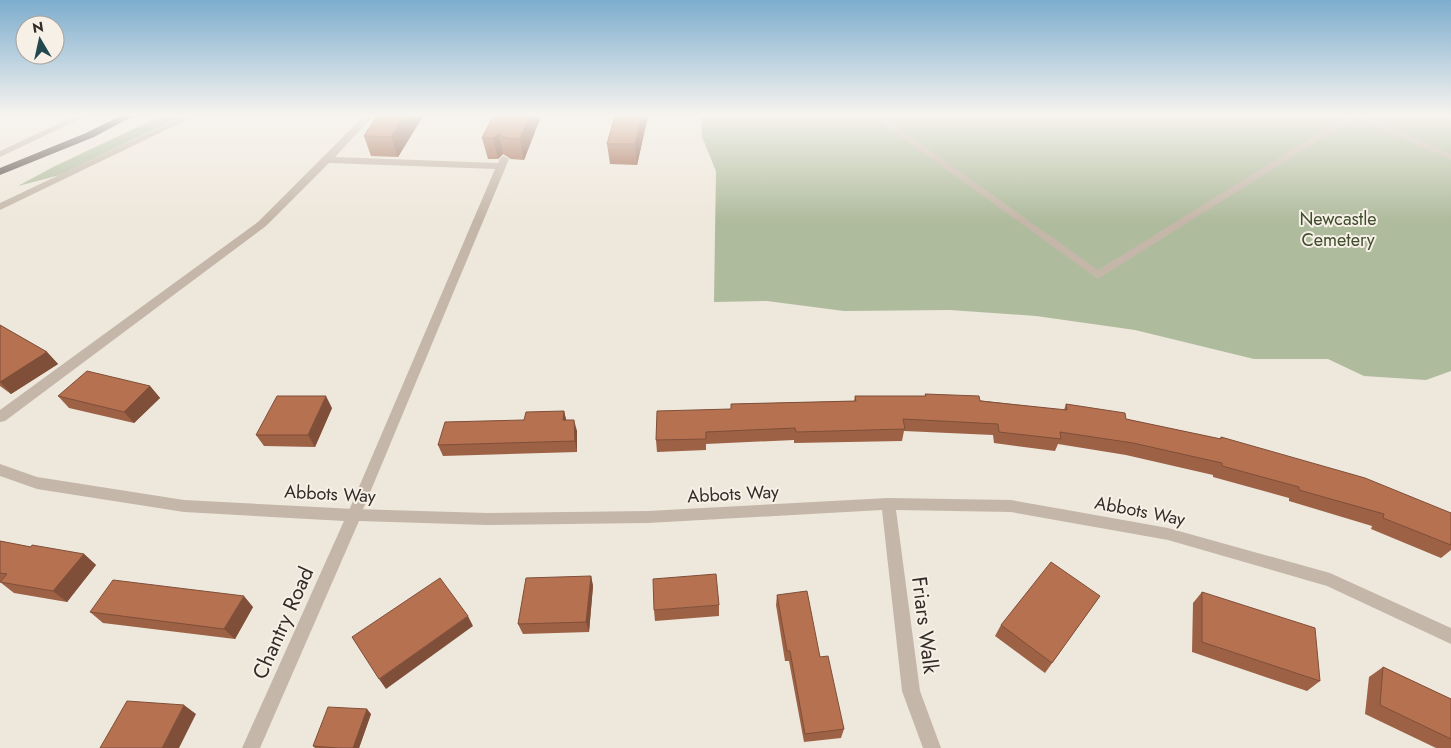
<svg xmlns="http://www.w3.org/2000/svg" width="1451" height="748" font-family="Jost,sans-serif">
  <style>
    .green { fill: #afbb9d }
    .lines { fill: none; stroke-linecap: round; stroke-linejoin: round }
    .lane { fill: #c4b7a9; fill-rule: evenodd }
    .street { fill: #c4b7a9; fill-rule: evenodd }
    .highway { fill: #524740; fill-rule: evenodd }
    .wall { fill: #9d6146 }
    .shaded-wall { fill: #7f4f39 }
    .building { fill: #b67151; stroke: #7f4f39 }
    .labels { text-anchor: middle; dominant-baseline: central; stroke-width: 4; stroke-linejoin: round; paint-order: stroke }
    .park-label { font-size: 18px; fill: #404e2f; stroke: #f6f0e7 }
    .street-label { font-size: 18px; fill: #332c28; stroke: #f6f0e7 }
    .near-street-label { font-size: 21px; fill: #332c28; stroke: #f6f0e7 }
  </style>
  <rect width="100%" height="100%" fill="#eee7db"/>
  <path class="green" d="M161,116H182L60,175L18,186L53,167Z
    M701,116H1451V371L1426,380L1364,376L1328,359H1254L1135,330L1036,316L950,310L844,311L767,301L714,302L716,171L702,137Z"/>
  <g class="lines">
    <path class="lane" d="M364,116H373L335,157L498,163L501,157L504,156L509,159L359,519L354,521L349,519L347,515L495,169L329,163L266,226L5,421L0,422V410L258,222Z
      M872,116H882L1098,270L1346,116H1366L1451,154V160L1356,117L1098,279Z"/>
    <path class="street" d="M75,116H86L0,157V151Z
      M184,116H195L0,210V203Z
      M0,464L37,477L184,500L354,509L487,513L648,511L888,498L1011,500L1168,528L1330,573L1451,628V644L1327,586L1168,540L1011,512L896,510L920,691L941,748H923L902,691L882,510L648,523L487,525L359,521L260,748H242L344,521L184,512L37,489L0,476Z"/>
    <path class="highway" d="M120,116H133L94,137L0,175V168L86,133Z"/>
  </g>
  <path class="wall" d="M423,116L398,157L371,156L364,136Z
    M541,116L524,160L511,159L503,154L498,159H488L482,138Z
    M615,116H648L637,165L610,164L607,144Z
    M0,325L47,352L58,364L11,394L0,386Z
    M150,386L160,398L134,423L69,408L58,396Z
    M925,394L1064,410L1066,404L1126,419L1220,439L1221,437L1451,513V550L1441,558L1371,529L1372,526L1289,501V498L1213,477V475L1126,455L1058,444L1055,451L994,443L993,435L904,431L902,441L794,443V440L706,444V450L657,452L656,440L731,409V404L854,401L855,396H925Z
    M332,408L315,447L264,446L256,435Z
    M564,411L566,420L577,431V452L443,456L438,445L524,420Z
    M0,541L31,547L84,554L96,565L67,602L14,593L0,582L1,581H0Z
    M591,576L593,586L589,632L523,634L518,624Z
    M1202,592L1320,681L1307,691L1192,652L1193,603Z
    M777,595L820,657L844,729L841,738L804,742L789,661H785L776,605Z
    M1100,596L1045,673L995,636L1001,625Z
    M719,605V616L655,621L654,610Z
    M253,607L235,639L103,623L90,612Z
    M1383,667L1451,699V748H1436L1365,714L1369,677Z
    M371,714L359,748H315L313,746Z"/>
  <path class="shaded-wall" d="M404,116H423L398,157L391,137Z
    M529,116H541L524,160L520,139Z
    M642,116H648L637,165L635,144Z
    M499,134L503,154L498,159L493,138Z
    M47,352L58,364L11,394L0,382Z
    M150,386L160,398L134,423L124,412Z
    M326,396L332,408L315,447L308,435Z
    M564,411L567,423L563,420Z
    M574,420L577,431V452L575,441Z
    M84,554L96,565L67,602L53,591Z
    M591,576L593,586L589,632L586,622Z
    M244,596L253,607L235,639L224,629Z
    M468,616L473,626L386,689L379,679Z
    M184,705L196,714L179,748H162Z
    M367,709L371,714L359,748H353Z"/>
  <path class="building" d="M377,116H404L391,137L364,136Z
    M493,116H529L520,139L506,138L499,134L493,138H482Z
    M615,116H642L635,144H607Z
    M0,325L47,352L0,382Z
    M87,371L150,386L124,412L58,396Z
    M925,394L979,396L980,401L1067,410L1066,404L1125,413L1126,419L1221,439V437L1365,478L1451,513V545L1383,518L1384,514L1299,490V487L1222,466V463L1133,443L1060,432L1061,439L999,432L998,424L903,419L905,429L796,432L795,428L706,432V439L656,440L657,411L731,409V404L856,401L855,396H926Z
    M277,396H326L308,435H256Z
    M564,411L563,420H574L575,441L438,445L445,422L524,420L526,412Z
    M0,541L31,547L32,545L84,554L53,591L0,582L7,574L0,573Z
    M1051,562L1100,596L1052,663L1001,625Z
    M716,574L719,605L654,610L653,579Z
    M591,576L586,622L518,624L526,578Z
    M440,578L468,616L379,679L352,637Z
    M113,580L244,596L224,629L90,612Z
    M807,591L820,657L828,656L844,729L805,734L790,651H787L777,595Z
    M1202,592L1315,628L1320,681L1202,642Z
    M1383,667L1451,699V739L1380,705Z
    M127,701L184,705L162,748H100Z
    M328,707L367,709L353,748H338L313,746Z"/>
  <linearGradient id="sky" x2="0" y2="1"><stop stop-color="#7dadce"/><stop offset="0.52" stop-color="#f7f4ef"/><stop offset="1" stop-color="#f7f4ef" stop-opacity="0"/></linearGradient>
  <rect width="1451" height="221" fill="url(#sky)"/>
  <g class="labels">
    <g class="park-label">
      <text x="1338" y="219">Newcastle<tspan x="1338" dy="21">Cemetery</tspan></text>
    </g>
    <g class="street-label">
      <text transform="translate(330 494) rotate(3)">Abbots Way</text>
      <text transform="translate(733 494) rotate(-3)">Abbots Way</text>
      <text transform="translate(1140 511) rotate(11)">Abbots Way</text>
    </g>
    <g class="near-street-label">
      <text transform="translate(283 623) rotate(-66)">Chantry Road</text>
      <text transform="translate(925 625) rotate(83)">Friars Walk</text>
    </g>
  </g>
  <g transform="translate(40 40) rotate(351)"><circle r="24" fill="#f6f0e7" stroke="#a8a29b"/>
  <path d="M0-4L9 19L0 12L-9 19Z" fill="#23484e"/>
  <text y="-8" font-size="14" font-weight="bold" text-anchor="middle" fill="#332c28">N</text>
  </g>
</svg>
